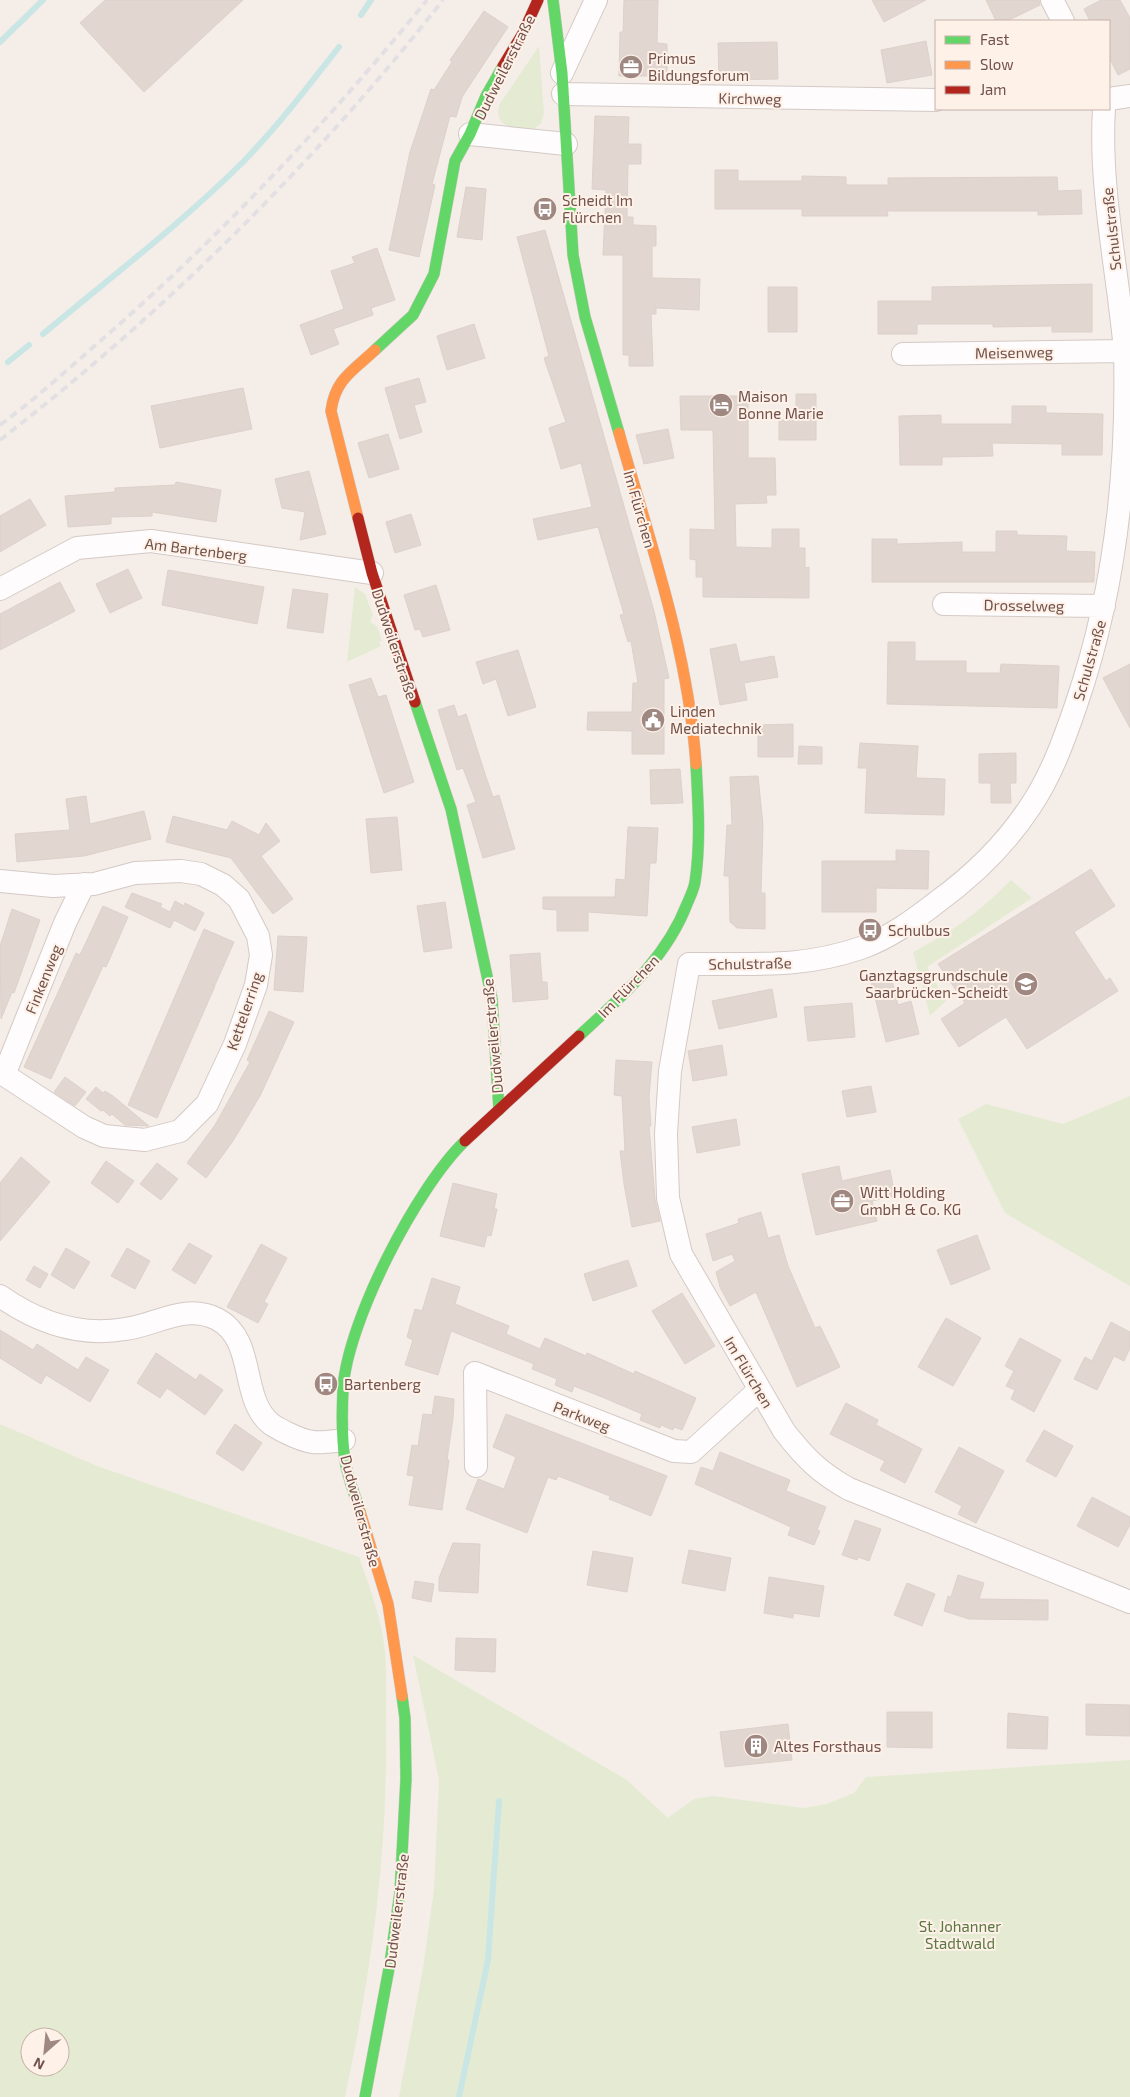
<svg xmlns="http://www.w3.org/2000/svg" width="1130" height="2097" font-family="'Exo 2',sans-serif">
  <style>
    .green { fill: #e5ebd3; fill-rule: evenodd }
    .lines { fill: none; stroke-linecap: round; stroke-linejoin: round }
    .stream { stroke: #cae6e4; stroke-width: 6 }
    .building { fill: #e1d6d0; stroke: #ded0ca }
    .street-casing { stroke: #d4c9c5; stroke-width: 24 }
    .fast-casing { stroke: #d4c9c4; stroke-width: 12 }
    .slow-casing { stroke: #d4c9c4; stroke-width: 12 }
    .jam-casing { stroke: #d4c9c4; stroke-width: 12 }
    .street { stroke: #fefcfc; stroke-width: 22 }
    .fast { stroke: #63d668; stroke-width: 11 }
    .slow { stroke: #ff974d; stroke-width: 11 }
    .jam { stroke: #b3261e; stroke-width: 11 }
    .rail { stroke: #e3e0e4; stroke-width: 4; stroke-dasharray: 8 5; stroke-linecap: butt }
    .labels { text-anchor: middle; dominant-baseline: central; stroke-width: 4; stroke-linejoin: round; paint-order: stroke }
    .poi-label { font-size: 15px; fill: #71514a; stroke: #fef1e8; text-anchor: start }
    .street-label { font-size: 15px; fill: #71514a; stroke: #fef1e8 }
    .park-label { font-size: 15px; fill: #5b7742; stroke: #fef1e8 }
  </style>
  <rect width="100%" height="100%" fill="#f5eee8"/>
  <path class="green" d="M539,46L544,113L541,124L530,131C513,129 494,127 499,105Z
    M355,587L365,594L373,615L370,622L377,626L382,641L379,642L381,646L347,662Z
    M1011,880L1032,898L927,967L946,1001L930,1016L913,952C955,930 977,914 1011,880Z
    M1130,1096V1286L1005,1213L958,1119L986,1104L1063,1124Z
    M0,1424L97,1466L359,1557C370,1588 382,1619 385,1652C387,1677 386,1703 386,1728C388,1853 371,1975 345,2097H0ZM30,2037H60V2067H30Z
    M413,1655L627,1780L668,1818L694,1799L713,1796L803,1808L827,1804L854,1793L866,1777L1130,1760V2097H399L423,1968L434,1889L439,1780Z"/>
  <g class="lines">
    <path class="stream" d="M361,15L371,0
      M0,42L43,0
      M43,334C111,277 182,223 244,161C279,125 308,86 339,47
      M8,362L29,345
      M459,2097L488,1960L499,1801"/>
  </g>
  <path class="building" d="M105,0H243L144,92L80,23Z
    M624,0H658L657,43L667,44V76H619L620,32H623Z
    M872,0H926L884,22Z
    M986,0H1039L1040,5L1007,21H996Z
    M1101,0H1120L1130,18V69L1118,75L1109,57V21H1090L1084,9Z
    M484,11L508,27L462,97L456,117L450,116L432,184L435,185L419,257L389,250L410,152L431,89L434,90L452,62L450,60Z
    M926,41L932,75L887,83L881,50Z
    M777,42L778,79L719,80L718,43Z
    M595,116L629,117L628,144H641V164H628L627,217H633V225L656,226V246H652V278L700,279L699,310L656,308V314H651L653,366H629V355H623V255H603L606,190L592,189Z
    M715,170H738V181H802V176L846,177V185H888V178L1057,177L1058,191L1081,190L1082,214L1038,215V211H887L888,216H802V209H715Z
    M466,187L486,189L482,240L457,237Z
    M545,230L654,611L669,678L664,679V754H632V731L587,730L588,712H632L633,683H638L631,641L628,642L620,615L624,614L598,527L538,540L533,519L592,507L581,463L561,469L549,428L566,422L544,358L549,356L517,237Z
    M377,248L395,300L371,308L373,315L333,329L339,344L311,355L300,325L344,309L331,271L355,263L352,257Z
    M1092,284V332H1052V326L993,327V324H917V334H878V301H932V287Z
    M768,287H797V332H768Z
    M474,324L485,358L447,370L437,336Z
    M419,378L426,402L414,405L422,432L400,439L385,388Z
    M243,388L252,429L160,448L151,406Z
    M796,394H816V440H779V420H796Z
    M680,396H748V458H775L776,495H766L767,503L735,504L736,547L772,548V529H799V548H805V568L809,567V598L703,597V577H696V560L690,559V529L715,530L713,430H681Z
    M1012,406H1046V413L1103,414L1102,455H1062V444L992,443L993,456L942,457V465H900L899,416L941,415V424H1012Z
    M668,429L674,458L644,464L636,435Z
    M388,434L399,469L369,478L358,443Z
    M309,471L326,534L300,540L305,512L282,508L275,479Z
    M176,482L221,490L216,522L152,512V516L111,517V524L68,527L65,496L115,492V488L175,485Z
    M30,499L46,525L0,552V516Z
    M411,514L421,545L395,553L386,522Z
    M996,531H1017V535L1067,536L1066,551L1095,552L1094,582H872V539H897V544L962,542V552H996Z
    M128,569L142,598L110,613L96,584Z
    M168,570L264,587L257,624L162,605Z
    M60,582L75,611L0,650V614Z
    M436,585L450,630L423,637L420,629L415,630L404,595Z
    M293,589L328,594L323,633L287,628Z
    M888,642H915V661H966V673H1000L1001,664L1059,666L1057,708L887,704Z
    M736,644L740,662L774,656L778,677L744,683L747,700L720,705L710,649Z
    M518,650L536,707L508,716L496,679L483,684L476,662Z
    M1130,664V728L1103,678Z
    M371,678L378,697L386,695L414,782L384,793L349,685Z
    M454,705L458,717L466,714L486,777L493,797L499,795L515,849L483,858L467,805L476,802L463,768L457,770L438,710Z
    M793,724V757H758V725Z
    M860,743L918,746L916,778L945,779L944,815L865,813L867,768H858Z
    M799,746L822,747V764H798Z
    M1016,753V783H1010L1011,803H991V783H979V754Z
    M680,769L683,803L651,804L650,770Z
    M758,776L763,825L761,893H765V929L737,928L730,922L729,876H724L727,825H732L730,777Z
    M86,796L90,824L144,811L151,839L84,856L17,862L15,834L70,830L66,799Z
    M173,816L227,830L232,821L259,835L266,823L280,841L261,856L293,899L273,914L231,858L166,842Z
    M397,817L402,870L371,873L366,819Z
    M628,827L658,828L656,863H650L647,916L588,912V931H557V910L543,909V897H615L616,879L625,880Z
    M896,850L929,851L928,889L876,888V912H822V861H896Z
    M1091,869L1115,906L1074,932L1106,981L1110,978L1118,991L1027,1049L1006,1017L959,1047L941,1019L965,1003L938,964Z
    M132,893L162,904L160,907L170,912L175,901L184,906L185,903L204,913L195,931L174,920L170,928L125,907Z
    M445,902L452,948L424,952L417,906Z
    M103,906L128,917L106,967L103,966L51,1079L24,1067L76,953L80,955Z
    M12,909L40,920L14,993L12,992L1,1019L0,946Z
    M204,929L234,942L215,985H212L215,986L157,1118L128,1105Z
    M278,936L307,937L303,992L274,990Z
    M540,953L542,982H547L548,999L513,1002L510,955Z
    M890,972L898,1005L911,1001L919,1034L886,1042L870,977Z
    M772,989L777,1017L719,1029L712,1001Z
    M852,1003L855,1037L808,1041L804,1007Z
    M269,1011L294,1022L260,1096L233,1141L206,1178L187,1163L215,1125L250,1062L247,1060Z
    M722,1045L727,1075L693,1081L688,1051Z
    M616,1060L652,1062L649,1097L651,1126H649L655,1199L660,1221L632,1227L624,1184L620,1151H625L622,1096L614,1095Z
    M65,1077L86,1092L75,1106L54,1092Z
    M871,1086L876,1112L847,1117L842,1091Z
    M96,1087L103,1093L105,1091L113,1096L149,1126L125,1125L112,1114L110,1116L103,1110L101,1111L86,1099Z
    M736,1119L740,1145L697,1153L692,1127Z
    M21,1157L50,1182L0,1241V1183Z
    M106,1161L134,1181L118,1203L91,1183Z
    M157,1163L178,1179L161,1200L140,1184Z
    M839,1166L842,1181L890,1170L895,1196L872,1201L877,1221L816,1235L802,1174Z
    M453,1183L497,1194L494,1209H497L491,1236L487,1235L484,1247L440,1236Z
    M761,1212L768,1238L779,1235L788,1266L815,1328L820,1326L840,1367L797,1387L756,1292L730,1306L720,1287L716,1272L735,1261L732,1254L713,1261L706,1234L739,1223L738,1219Z
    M977,1235L990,1269L951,1285L937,1250Z
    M189,1243L212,1256L195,1284L172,1270Z
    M261,1244L287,1258L264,1302L268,1304L258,1323L227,1307Z
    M66,1248L90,1262L74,1289L51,1275Z
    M127,1248L150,1261L135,1289L111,1276Z
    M628,1260L637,1286L593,1301L584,1274Z
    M34,1266L48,1274L40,1288L26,1280Z
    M432,1278L460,1287L455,1304L509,1326L506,1334L540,1349L545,1338L586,1356L587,1353L634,1374L635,1371L696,1398L682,1430L674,1427L673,1430L661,1425L660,1428L640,1420L642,1414L602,1397L574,1386L572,1392L555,1385L557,1379L532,1369L534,1364L451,1331L438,1375L405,1365L413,1340L407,1337L415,1309L422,1311Z
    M682,1293L715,1346L685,1364L652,1311Z
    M946,1318L981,1338L953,1386L918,1367Z
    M1111,1322L1130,1332V1348L1124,1361L1114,1356L1097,1390L1074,1379L1085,1357L1092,1361Z
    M0,1330L33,1350L37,1344L78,1370L86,1357L109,1370L90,1402L46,1375L41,1384L0,1358Z
    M1020,1338L1061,1360L1034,1412L1011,1399L1015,1390L1006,1386L1014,1371L1005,1366Z
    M156,1353L196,1380L200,1374L223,1390L205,1415L167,1388L160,1398L137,1383Z
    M435,1396L454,1399L453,1418L447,1460H449L442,1510L409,1505L414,1476L407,1475L412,1445L418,1446L423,1414L432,1415Z
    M846,1403L878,1420L876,1425L922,1449L905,1483L880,1470L885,1461L830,1434Z
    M506,1414L667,1476L651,1516L609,1499L610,1496L558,1476L556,1480L548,1477L527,1533L466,1509L478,1479L504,1489L516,1457L493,1447Z
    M235,1424L262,1443L243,1471L216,1453Z
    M1044,1430L1073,1446L1056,1477L1026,1461Z
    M959,1447L1004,1471L976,1523L958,1514L962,1506L935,1492Z
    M720,1452L790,1480L786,1491L826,1507L817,1530L820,1531L814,1545L788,1535L791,1527L695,1484L701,1467L713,1471Z
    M1092,1497L1130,1517V1525L1118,1547L1077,1526Z
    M855,1520L881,1529L869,1561L858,1557L857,1560L842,1555Z
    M453,1543L480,1544L478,1593L439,1591V1578Z
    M689,1550L731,1558L725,1591L682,1583Z
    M593,1551L633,1558L627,1592L587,1585Z
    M958,1575L984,1583L979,1599L1048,1600V1620L969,1619L944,1611L948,1596L951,1597Z
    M769,1577L824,1586L819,1617L793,1613V1618L764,1613Z
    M415,1581L434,1584L431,1602L412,1598Z
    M907,1583L935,1594L922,1626L894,1615Z
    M456,1638L496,1639L495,1672L455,1670Z
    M1086,1704L1130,1705V1736L1086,1735Z
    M887,1712H932V1748L887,1747Z
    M1008,1713L1048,1717L1047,1749L1007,1748Z
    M788,1724L792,1760L725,1767L720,1732Z"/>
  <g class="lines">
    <g class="street-casing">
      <path id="street" d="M1052,0L1063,21
        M562,73L596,0
        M563,94L936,100
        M1109,99L1130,96
        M470,134L566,144
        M903,354L1125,351
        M0,589L77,548L151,541L372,573
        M944,604L1104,606
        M0,881L53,886L94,884L135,873L181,871L201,874L223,885L239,899L258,936L261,955L256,985L235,1044L207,1104L180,1131L145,1140L104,1136L84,1127L0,1072
        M689,964C752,963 799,969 861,948C889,938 914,920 937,902C974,875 1005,845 1030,807C1051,776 1064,740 1076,705C1115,592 1128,473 1125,353C1124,335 1121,316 1119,298C1111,236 1100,171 1104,109
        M689,964L670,1071L666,1134L668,1198L681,1254L784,1431C805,1458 820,1473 849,1489L1130,1602
        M4,1075L65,923L84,884
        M0,1296C37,1322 79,1337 125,1329C157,1325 185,1303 217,1319C257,1340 239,1398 271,1424C275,1427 280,1429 285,1432C293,1436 303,1441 313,1442C323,1443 334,1441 344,1440
        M476,1466L475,1373L674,1451L691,1452L759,1390"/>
    </g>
    <g class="fast-casing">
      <path id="fast" d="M553,0L562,73L573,255L585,317L619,433
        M375,350L413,315L434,274L455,161L470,134L486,96L503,66
        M415,702L451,809L492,999L499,1110
        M579,1036C622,996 666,959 687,904C690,897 694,889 695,882C701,842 698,803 696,764
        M360,1512C355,1495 348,1478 345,1461C342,1441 342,1410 343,1389C347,1322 417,1187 465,1141
        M365,2097L390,1963L400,1892L406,1779L405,1718L402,1696"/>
    </g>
    <g class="slow-casing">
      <path id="slow" d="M619,433C650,542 688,650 696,764
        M358,518L331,411C335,379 353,371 375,350
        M360,1512L388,1604L402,1696"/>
    </g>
    <g class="jam-casing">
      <path id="jam" d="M503,66L523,33L538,0
        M358,518L372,573L415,702
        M465,1141L579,1036"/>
    </g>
    <use href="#street" class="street"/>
    <use href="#fast" class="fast"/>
    <use href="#slow" class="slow"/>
    <use href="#jam" class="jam"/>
    <path class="rail" d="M0,425C34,400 66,371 98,343C218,239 327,123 427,0
      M0,440C164,313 315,163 443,0"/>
  </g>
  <defs>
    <g id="office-disc" transform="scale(1.25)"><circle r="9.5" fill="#9f8881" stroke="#fef1e8"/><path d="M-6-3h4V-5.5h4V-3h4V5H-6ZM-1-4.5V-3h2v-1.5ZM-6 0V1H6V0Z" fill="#fff"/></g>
    <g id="bus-disc" transform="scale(1.25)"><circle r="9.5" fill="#9f8881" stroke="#fef1e8"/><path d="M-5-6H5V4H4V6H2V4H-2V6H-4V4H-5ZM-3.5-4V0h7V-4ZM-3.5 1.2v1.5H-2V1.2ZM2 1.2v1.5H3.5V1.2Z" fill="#fff"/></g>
    <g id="hotel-disc" transform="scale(1.25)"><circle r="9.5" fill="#9f8881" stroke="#fef1e8"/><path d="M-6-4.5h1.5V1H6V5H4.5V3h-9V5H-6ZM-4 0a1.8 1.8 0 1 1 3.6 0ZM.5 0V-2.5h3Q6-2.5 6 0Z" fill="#fff"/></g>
    <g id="civic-disc" transform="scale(1.25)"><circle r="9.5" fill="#9f8881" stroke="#fef1e8"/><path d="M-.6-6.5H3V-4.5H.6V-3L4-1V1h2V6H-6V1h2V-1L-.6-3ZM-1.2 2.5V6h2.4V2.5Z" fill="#fff"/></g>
    <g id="school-disc" transform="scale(1.25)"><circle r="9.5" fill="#9f8881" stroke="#fef1e8"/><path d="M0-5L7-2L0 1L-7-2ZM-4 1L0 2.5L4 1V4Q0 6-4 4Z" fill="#fff"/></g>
    <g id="building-disc" transform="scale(1.25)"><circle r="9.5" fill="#9f8881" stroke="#fef1e8"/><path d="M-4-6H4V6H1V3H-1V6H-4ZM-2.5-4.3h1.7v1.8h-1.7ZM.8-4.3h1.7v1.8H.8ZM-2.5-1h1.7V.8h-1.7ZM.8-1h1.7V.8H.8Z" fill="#fff"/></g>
  </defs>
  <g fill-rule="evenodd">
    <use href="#office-disc" x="631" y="67"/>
    <use href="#bus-disc" x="545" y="209"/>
    <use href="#hotel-disc" x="721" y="405"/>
    <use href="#civic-disc" x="653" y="720"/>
    <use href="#bus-disc" x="870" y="930"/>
    <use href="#school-disc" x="1026" y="984"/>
    <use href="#office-disc" x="842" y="1201"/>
    <use href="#bus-disc" x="326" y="1384"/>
    <use href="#building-disc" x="756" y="1746"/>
  </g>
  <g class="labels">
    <g class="poi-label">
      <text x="648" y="58">Primus<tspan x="648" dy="17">Bildungsforum</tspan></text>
      <text x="562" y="200">Scheidt Im<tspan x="562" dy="17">Flürchen</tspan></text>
      <text x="738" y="396">Maison<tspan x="738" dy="17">Bonne Marie</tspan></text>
      <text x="670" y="711">Linden<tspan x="670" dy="17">Mediatechnik</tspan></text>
      <text x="888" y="930">Schulbus</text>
      <text x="1008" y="975" text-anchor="end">Ganztagsgrundschule<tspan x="1008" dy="17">Saarbrücken-Scheidt</tspan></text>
      <text x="860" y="1192">Witt Holding<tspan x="860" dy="17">GmbH &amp; Co. KG</tspan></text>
      <text x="344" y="1384">Bartenberg</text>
      <text x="774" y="1746">Altes Forsthaus</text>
    </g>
    <g class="street-label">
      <text transform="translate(504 67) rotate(-63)">Dudweilerstraße</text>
      <text transform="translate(750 98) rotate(1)">Kirchweg</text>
      <text transform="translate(1111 229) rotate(-96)">Schulstraße</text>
      <text transform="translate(1014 352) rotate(-1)">Meisenweg</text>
      <text transform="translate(640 509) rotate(74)">Im Flürchen</text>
      <text transform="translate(196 549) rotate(7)">Am Bartenberg</text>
      <text transform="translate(1024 605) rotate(1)">Drosselweg</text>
      <text transform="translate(395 644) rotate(72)">Dudweilerstraße</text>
      <text transform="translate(1089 660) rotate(-74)">Schulstraße</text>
      <text transform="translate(750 963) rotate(-1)">Schulstraße</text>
      <text transform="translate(43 979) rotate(-68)">Finkenweg</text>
      <text transform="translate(628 986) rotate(-46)">Im Flürchen</text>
      <text transform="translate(244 1011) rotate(-71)">Kettelerring</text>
      <text transform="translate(492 1036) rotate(-95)">Dudweilerstraße</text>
      <text transform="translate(749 1372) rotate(59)">Im Flürchen</text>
      <text transform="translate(582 1416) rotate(21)">Parkweg</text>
      <text transform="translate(361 1511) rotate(75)">Dudweilerstraße</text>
      <text transform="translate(396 1911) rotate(-83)">Dudweilerstraße</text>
    </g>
    <g class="park-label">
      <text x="960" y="1926">St. Johanner<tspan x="960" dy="17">Stadtwald</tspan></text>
    </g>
  </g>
  <rect x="935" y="20" width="175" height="90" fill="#fef1e8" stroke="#c6b1a9"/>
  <rect x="945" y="36" width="25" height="8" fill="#63d668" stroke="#c6b1a9"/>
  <text x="980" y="45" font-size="15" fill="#71514a">Fast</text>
  <rect x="945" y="61" width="25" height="8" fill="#ff974d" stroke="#c6b1a9"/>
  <text x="980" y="70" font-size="15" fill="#71514a">Slow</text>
  <rect x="945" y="86" width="25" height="8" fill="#b3261e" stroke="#c6b1a9"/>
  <text x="980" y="95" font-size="15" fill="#71514a">Jam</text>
  <g transform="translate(45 2052) rotate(207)"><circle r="24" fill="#fef1e8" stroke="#c6b1a9"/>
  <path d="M0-4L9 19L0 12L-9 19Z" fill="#9f8881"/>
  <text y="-8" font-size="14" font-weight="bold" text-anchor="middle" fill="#71514a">N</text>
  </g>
</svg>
